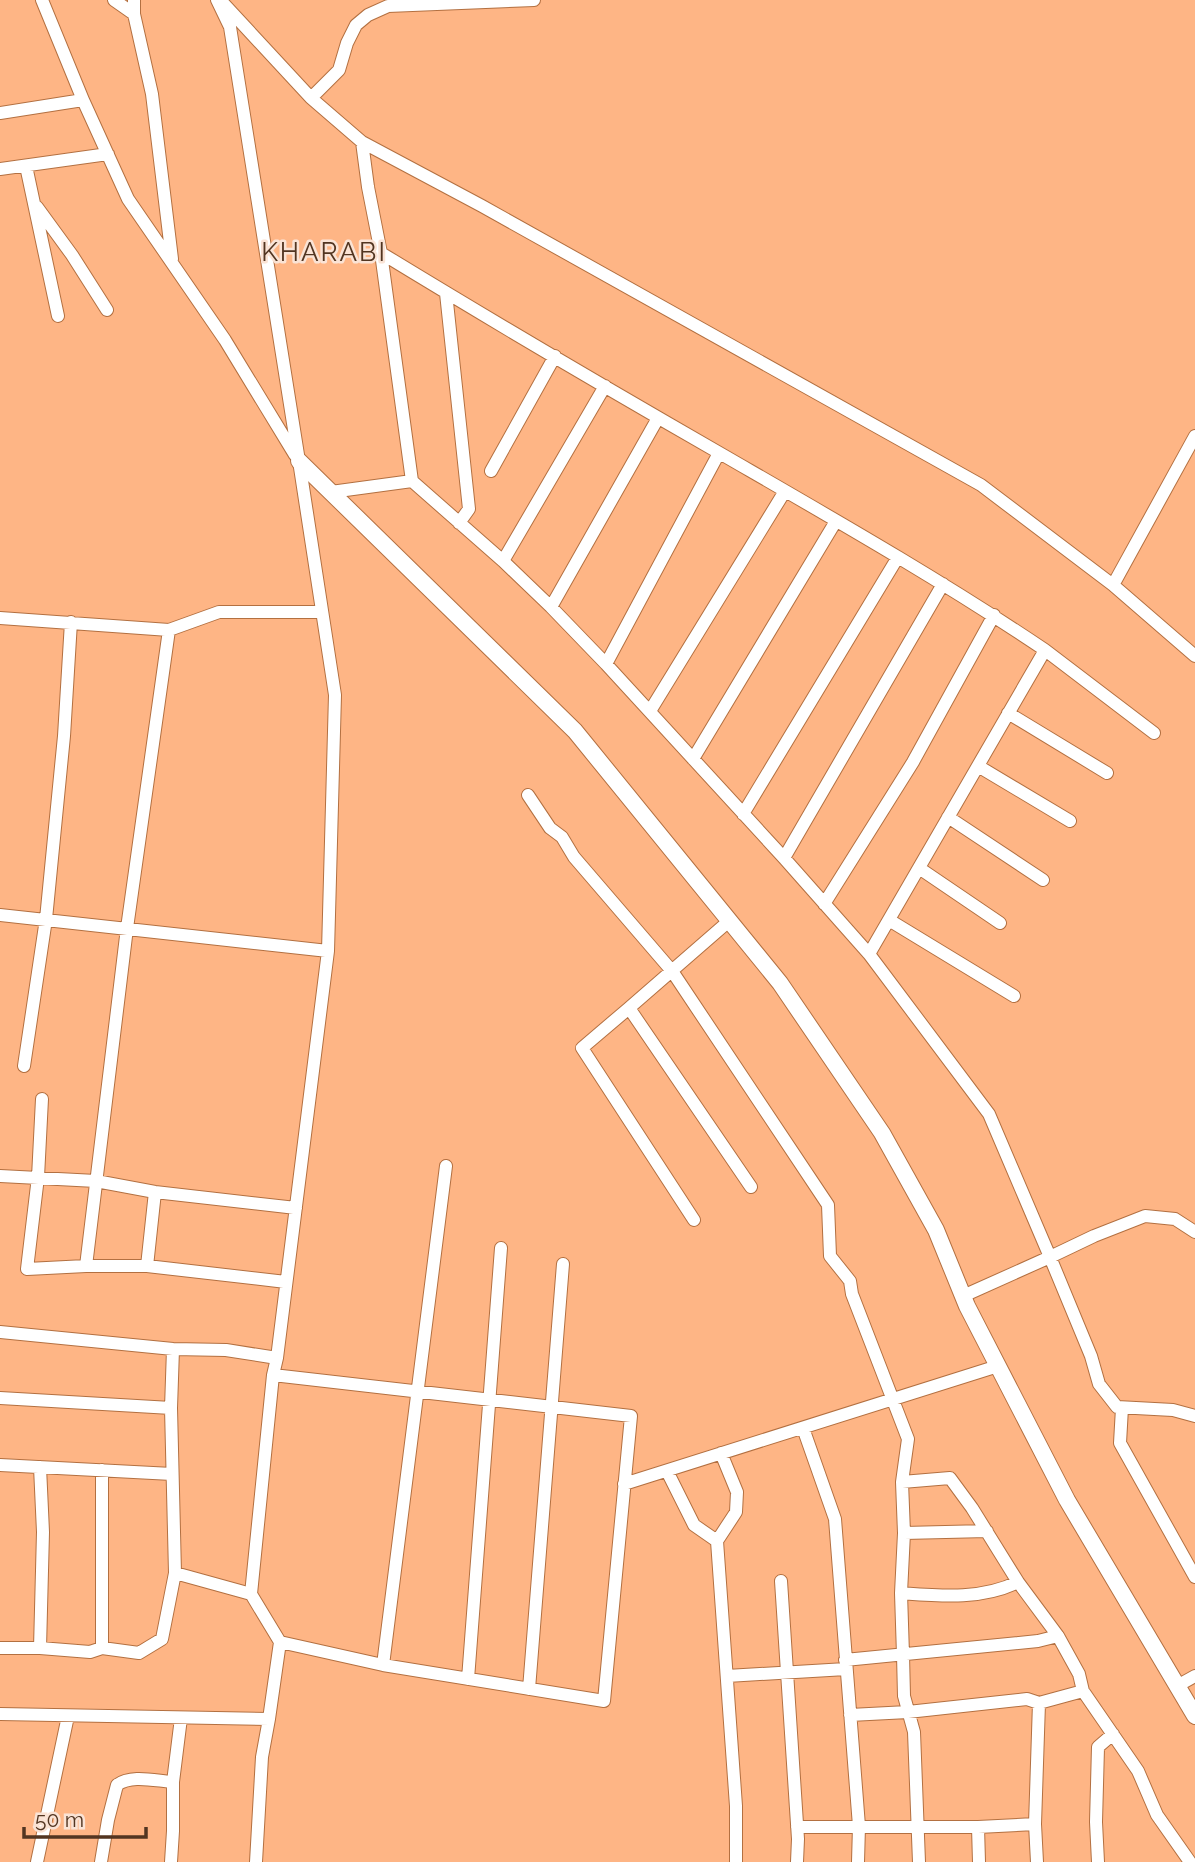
<svg xmlns="http://www.w3.org/2000/svg" width="1195" height="1862" font-family="Raleway,sans-serif">
  <style>
    .lines { fill: none; stroke-linecap: round; stroke-linejoin: round }
    .minor-casing { stroke: #b37041; stroke-width: 14 }
    .tertiary-casing { stroke: #b37041; stroke-width: 18 }
    .minor { stroke: #fff; stroke-width: 12 }
    .tertiary { stroke: #fff; stroke-width: 16 }
    .labels { text-anchor: middle; dominant-baseline: central; stroke-width: 5; stroke-linejoin: round; paint-order: stroke }
    .quarter-label { font-size: 26px; letter-spacing: 2px; fill: #523521; stroke: #fae3d5 }
  </style>
  <rect width="100%" height="100%" fill="#feb585"/>
  <g class="lines">
    <g class="minor-casing">
      <path id="minor" d="M114,0L134,14
        M134,0V14L152,94L172,259
        M217,0L230,27L299,461L335,695L328,951L277,1358L273,1375L251,1594L280,1642L269,1719L262,1757L256,1862
        M223,3L311,98L362,142L482,206L981,485L1113,585L1195,656
        M311,98L339,70L347,43L356,25L368,15L388,6L534,0
        M83,100L128,199L225,340L295,455
        M0,113L83,100L42,0
        M362,142L368,187L381,253
        M26,166L58,316
        M0,169L108,154
        M37,207L72,255L107,310
        M446,293L469,509L459,523
        M491,471L555,356
        M331,492L412,481L381,253C494,322 608,389 723,455C832,518 941,580 1045,650L869,954L784,858L606,664L551,607L503,561L412,481
        M503,561L605,386
        M1113,585L1195,436
        M551,607L658,418
        M0,618L169,630
        M1045,650L1154,733
        M606,664L719,453
        M650,711L785,491
        M1008,713L1107,773
        M693,759L836,521
        M978,766L1070,821
        M528,795L550,828L562,837L574,857L672,971L828,1205L830,1256L850,1281L852,1294L908,1439L902,1482L904,1533L901,1593L903,1655L904,1696L914,1732L919,1862
        M743,814L898,557
        M948,817L1043,880
        M784,858L943,584
        M919,868L1000,923
        M824,904L913,762L994,615
        M0,915L328,951
        M889,920L1014,996
        M869,954L989,1114L1050,1257L963,1296
        M629,1008L729,921
        M24,1066L46,919L64,736L71,622
        M42,1099L38,1177L27,1269L86,1266L127,928L169,630L219,612H322
        M0,1176L96,1181L155,1192L296,1208
        M694,1220L582,1048L629,1008L751,1187
        M1195,1232L1175,1219L1145,1216L1094,1236L1050,1257L1091,1356L1099,1384L1117,1407L1173,1410L1195,1416
        M86,1266H147L286,1282
        M147,1266L155,1192
        M0,1332L173,1349L226,1350L277,1358
        M273,1375L631,1416L604,1701L383,1665L280,1642
        M0,1398L171,1408L175,1573L251,1594
        M171,1408L173,1349
        M1122,1408L1120,1443L1195,1577
        M803,1428L835,1519L859,1826L858,1862
        M0,1465L172,1474
        M40,1467L43,1532L40,1648
        M102,1470V1648
        M667,1471L694,1525L717,1541L736,1806V1862
        M902,1482L950,1478L972,1508L1018,1582L1058,1636L1079,1674L1083,1691L1138,1771L1157,1815L1190,1862
        M624,1484L998,1366
        M904,1533L987,1531
        M717,1541L736,1512L737,1492L721,1453
        M781,1581L798,1839L797,1862
        M901,1593C941,1596 981,1600 1018,1582
        M0,1648H40L90,1652L102,1648L139,1653L162,1639L175,1573
        M845,1660L1038,1641L1058,1636
        M383,1665L446,1166
        M727,1676L846,1669
        M468,1679L501,1248
        M1177,1686L1195,1676
        M529,1689L563,1264
        M0,1714L269,1719
        M850,1715L908,1712L1027,1699L1039,1703L1083,1691
        M797,1827H978L1035,1824
        M978,1827L979,1862
        M37,1862L68,1716
        M101,1862L108,1820L117,1785C131,1774 156,1781 173,1782
        M171,1862L173,1831V1782L181,1718
        M1037,1862L1035,1824L1039,1703
        M1098,1862L1096,1822L1098,1747L1113,1734"/>
    </g>
    <g class="tertiary-casing">
      <path id="tertiary" d="M299,461L575,731L780,983L882,1133L936,1230L967,1306L1067,1500L1195,1716"/>
    </g>
    <use href="#minor" class="minor"/>
    <use href="#tertiary" class="tertiary"/>
  </g>
  <g class="labels">
    <g class="quarter-label">
      <text x="324" y="252">KHARABI</text>
    </g>
  </g>
  <path d="M24 1827v10h122v-10" fill="none" stroke="#523521" stroke-width="3.5"/>
  <text x="35" y="1827" font-size="21" fill="#523521" stroke="#fae3d5" stroke-width="5" paint-order="stroke">50 m</text>
</svg>
